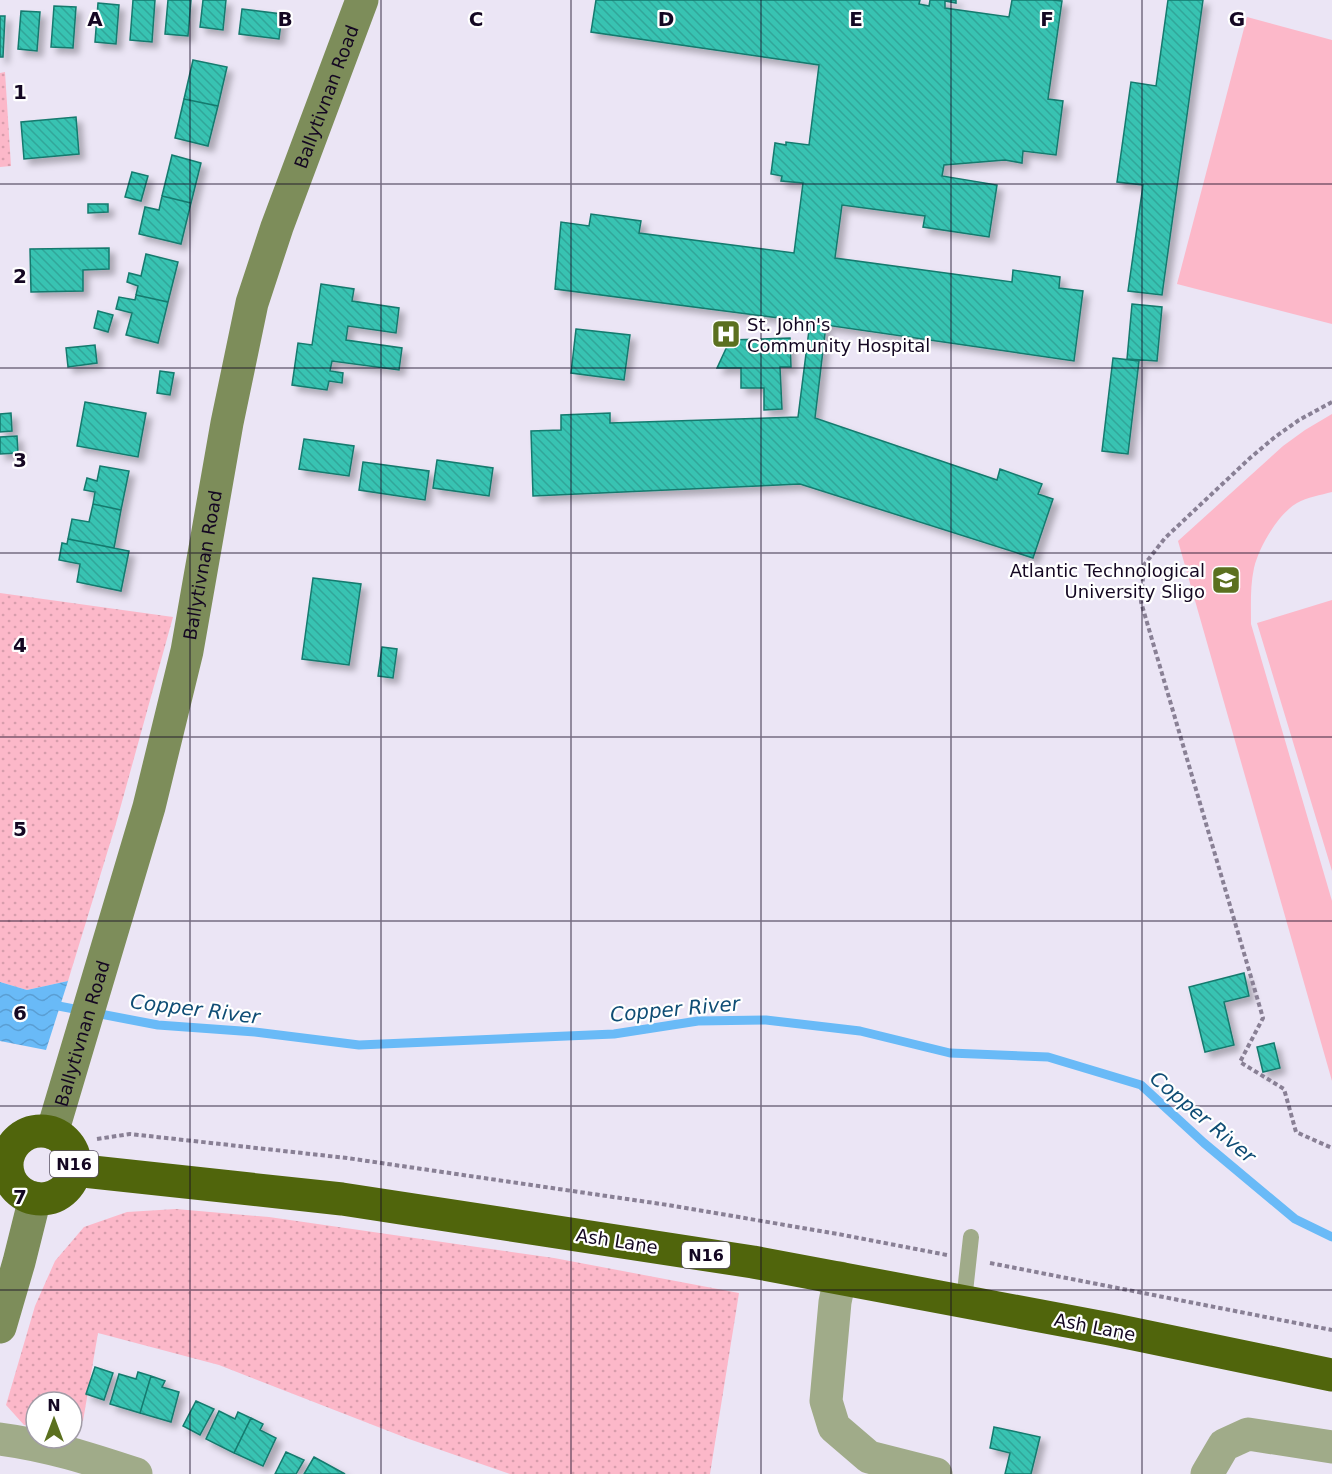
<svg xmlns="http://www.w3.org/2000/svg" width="1332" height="1474" font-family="'DejaVu Sans',sans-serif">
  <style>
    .grass { fill: url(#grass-dots) }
    .pitch { fill: #fcb8c9 }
    .water { fill: url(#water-waves) }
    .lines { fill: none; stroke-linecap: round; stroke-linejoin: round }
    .stream { stroke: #69baf7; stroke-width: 9 }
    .building { fill: url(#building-back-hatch); stroke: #157a6e; stroke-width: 1.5; filter: url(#shadow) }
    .path { stroke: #898095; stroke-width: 4; stroke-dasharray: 4.5 3; stroke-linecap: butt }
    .lane { stroke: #a0ab89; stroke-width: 16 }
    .street { stroke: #a0ab89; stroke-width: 33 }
    .secondary { stroke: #7d8d5a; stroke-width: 33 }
    .highway { stroke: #50650c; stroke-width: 33 }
    .grid { fill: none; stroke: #140722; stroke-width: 1.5; stroke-opacity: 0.55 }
    .labels { text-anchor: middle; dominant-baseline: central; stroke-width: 4.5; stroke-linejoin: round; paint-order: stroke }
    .shield { fill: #fff; stroke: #5a5164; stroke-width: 1.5 }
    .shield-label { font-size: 16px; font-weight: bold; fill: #140722 }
    .street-label { font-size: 18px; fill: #140722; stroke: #fff }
    .poi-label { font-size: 18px; fill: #140722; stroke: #fff; text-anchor: start }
    .water-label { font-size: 20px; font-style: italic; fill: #0f4d75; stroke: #fff }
    .grid-label { font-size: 20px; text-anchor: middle; font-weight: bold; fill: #140722; stroke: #fff; stroke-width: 4.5; stroke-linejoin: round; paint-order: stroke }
  </style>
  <defs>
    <pattern id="grass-dots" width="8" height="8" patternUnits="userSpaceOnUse" patternTransform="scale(1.5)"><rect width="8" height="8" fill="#fcb8c9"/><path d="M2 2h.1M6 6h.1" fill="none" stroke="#d79dac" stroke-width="1.8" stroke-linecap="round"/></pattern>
    <pattern id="water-waves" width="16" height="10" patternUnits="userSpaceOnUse" patternTransform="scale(1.5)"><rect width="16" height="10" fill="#69baf7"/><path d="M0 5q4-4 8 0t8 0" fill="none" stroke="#5a9ed3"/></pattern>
    <pattern id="building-back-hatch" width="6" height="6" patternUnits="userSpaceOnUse" patternTransform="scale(1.5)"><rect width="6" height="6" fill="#37c3b2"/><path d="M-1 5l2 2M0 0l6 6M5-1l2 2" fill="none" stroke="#30a699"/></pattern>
    <filter id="shadow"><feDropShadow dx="5.5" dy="5.5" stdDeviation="3" flood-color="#0004"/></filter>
  </defs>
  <rect width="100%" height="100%" fill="#ebe5f5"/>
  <path class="grass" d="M5,72L11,166L0,167V73Z
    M0,593L173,617L115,827L68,981L27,990L0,982Z
    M176,1209L269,1217L554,1258L739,1293L710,1474H510L409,1439L219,1365L98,1333L83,1421L72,1422V1402H36V1424L24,1425L6,1405L35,1306L55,1261L84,1227L127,1212Z"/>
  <path class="pitch" d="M1247,17L1332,40V324L1177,284Z
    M1332,414V492C1321,495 1307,497 1297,503C1278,514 1259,547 1254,568C1250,586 1251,606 1251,624L1332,901V1081L1178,541L1283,446L1305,430Z
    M1332,600V871L1257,623Z"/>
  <path class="water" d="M68,981L46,1050L0,1041V982L27,990Z"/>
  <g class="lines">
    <path class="stream" d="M48,1004L158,1025L255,1032L359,1045L614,1034L698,1021L766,1020L860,1031L950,1053L1048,1057L1141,1085L1204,1143L1295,1219L1332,1237"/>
  </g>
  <path class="building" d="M133,0H155L152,42L130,40Z
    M168,0H191L188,36L165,34Z
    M203,0H226L223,30L200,27Z
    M596,0H920L919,4L929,6L930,0H956V3L945,1V8L1009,17L1012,0H1052L1062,1L1048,99L1063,101L1056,155L1023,151L1022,163L1005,160L944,165L942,176L997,185L989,237L923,227L925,216L842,205L835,258L1012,282L1013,270L1060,277L1059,288L1083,291L1074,361L826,325L815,418L997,480L1000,469L1042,484L1038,494L1053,499L1033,558L800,484L533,496L531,431L561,430V415L610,413V423L798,417L810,322L555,289L561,222L589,226L591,214L641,221L639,233L794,253L803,183L781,181L782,176L771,174L775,143L786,145V142L809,145L819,65L591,32Z
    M1168,0H1203L1162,295L1128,291L1143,185L1117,182L1131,82L1156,86Z
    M98,3L119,5L116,44L95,42Z
    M54,6L76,7L73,48L51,47Z
    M242,9L282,14L279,39L239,34Z
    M21,11L40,12L37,51L18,49Z
    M0,16H5L3,57H0Z
    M193,60L227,67L218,106L184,99Z
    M184,99L218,106L208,146L175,138Z
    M76,117L79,154L24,159L21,122Z
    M172,155L201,163L191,203L162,196Z
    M132,172L148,176L141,201L125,197Z
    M162,196L191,203L181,244L139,234L145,207L159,210Z
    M88,204H108V212L88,213Z
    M109,248V269L83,270V291L31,292L30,249Z
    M146,254L178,262L168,302L136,295L138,286L127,282L129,273L141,276Z
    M321,284L354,289L352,301L399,308L396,333L348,326L346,340L402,348L399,370L332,361L330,371L343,373L342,383L329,381L327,390L292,385L298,343L312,345Z
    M136,295L168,302L158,343L126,335L132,313L116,309L119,297L135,300Z
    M1132,304L1162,307L1157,361L1127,359Z
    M98,311L113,315L108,332L94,328Z
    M576,329L630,335L624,380L571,373Z
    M790,338L791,367H780L782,409L764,410V388H741V368H717L730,340Z
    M95,345L97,363L68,367L66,348Z
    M1113,358L1139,361L1128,454L1102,451Z
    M160,371L174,373L170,395L157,393Z
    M85,402L146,413L138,457L77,446Z
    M11,413L12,431L0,432V414Z
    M17,436L18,453L0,454V437Z
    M304,439L354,446L349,476L299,469Z
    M437,460L493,468L489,496L433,488Z
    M363,462L429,471L425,500L359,490Z
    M100,466L129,471L121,510L93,504L95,492L84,490L87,478L97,481Z
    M93,504L121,510L114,548L68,539L72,519L89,522Z
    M68,539L129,551L121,591L77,582L80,564L59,560L62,543L67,544Z
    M313,578L361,584L349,665L302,659Z
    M382,647L397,649L393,678L378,676Z
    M1244,973L1249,996L1224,1002L1234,1045L1205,1052L1189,987Z
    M1274,1043L1280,1068L1263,1072L1257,1047Z
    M95,1367L113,1373L104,1400L86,1394Z
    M138,1372L151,1376L140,1413L110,1404L119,1374L136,1379Z
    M151,1376L165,1381L162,1387L179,1392L171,1422L140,1413Z
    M196,1401L214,1409L200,1435L183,1426Z
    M219,1411L235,1419L238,1412L251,1418L234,1453L206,1439Z
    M251,1418L263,1424L260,1430L276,1438L263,1466L234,1453Z
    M994,1427L1040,1437L1031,1474H1005L1010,1453L990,1448Z
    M286,1452L304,1460L296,1474H275Z
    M314,1457L345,1474H304Z"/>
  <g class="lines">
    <path class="path" d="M1332,402L1299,420L1275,437L1250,458L1165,538L1144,565L1141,602L1263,1018L1240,1062L1284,1089L1296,1132L1332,1148
      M97,1139L130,1134L347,1158L668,1205L838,1234L947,1255
      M990,1263L1332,1330"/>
    <path class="lane" d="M964,1301L971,1237"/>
    <path class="street" d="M840,1278L835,1302L826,1401L834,1427L869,1457L936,1474
      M0,1439C47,1445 91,1459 136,1474
      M1207,1474L1224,1445L1248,1434L1332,1447"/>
    <g class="secondary">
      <path id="s1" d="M52,1133L149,807L187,651L227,423L252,303L277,227L362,0"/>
      <path d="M0,1327L19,1262L35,1198"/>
    </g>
    <path class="highway" d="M7 1165a34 34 0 1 1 68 0a34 34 0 1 1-68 0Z
      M74,1170L342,1199L753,1262L1110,1329L1332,1375"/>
  </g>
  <path class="grid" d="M190,0V1474M381,0V1474M571,0V1474M761,0V1474M951,0V1474M1142,0V1474M0,184H1332M0,368H1332M0,553H1332M0,737H1332M0,921H1332M0,1106H1332M0,1290H1332"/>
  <defs>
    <g id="hospital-square" transform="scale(1.5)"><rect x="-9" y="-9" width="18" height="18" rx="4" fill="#5b701f" stroke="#fff"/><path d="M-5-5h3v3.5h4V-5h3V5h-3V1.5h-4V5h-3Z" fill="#fff"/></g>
    <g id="university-square" transform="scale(1.5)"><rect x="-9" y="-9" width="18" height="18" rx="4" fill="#5b701f" stroke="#fff"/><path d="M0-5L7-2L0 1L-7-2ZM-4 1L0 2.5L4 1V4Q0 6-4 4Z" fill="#fff"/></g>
  </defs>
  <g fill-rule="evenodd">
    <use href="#hospital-square" x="726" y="334"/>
    <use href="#university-square" x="1226" y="580"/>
  </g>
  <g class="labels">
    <g class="shield">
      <rect x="50" y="1151" width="48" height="26" rx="4.5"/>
      <rect x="682" y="1242" width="48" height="26" rx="4.5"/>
    </g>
    <g class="shield-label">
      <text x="74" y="1164">N16</text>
      <text x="706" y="1255">N16</text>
    </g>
    <g class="street-label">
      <text stroke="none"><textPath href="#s1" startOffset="1074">Ballytivnan Road</textPath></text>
      <text stroke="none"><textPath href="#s1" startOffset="588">Ballytivnan Road</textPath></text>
      <text stroke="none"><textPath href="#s1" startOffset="104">Ballytivnan Road</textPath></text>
      <text transform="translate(617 1241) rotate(9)">Ash Lane</text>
      <text transform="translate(1095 1327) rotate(11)">Ash Lane</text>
    </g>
    <g class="poi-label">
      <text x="747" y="324">St. John's<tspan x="747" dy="21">Community Hospital</tspan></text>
      <text x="1205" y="570" text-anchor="end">Atlantic Technological<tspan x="1205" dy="21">University Sligo</tspan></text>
    </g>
    <g class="water-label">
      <text transform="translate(195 1009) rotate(7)">Copper River</text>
      <text transform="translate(675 1009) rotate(-5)">Copper River</text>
      <text transform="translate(1203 1117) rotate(40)">Copper River</text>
    </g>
  </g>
  <g class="grid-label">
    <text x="95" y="26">A</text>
    <text x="285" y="26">B</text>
    <text x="476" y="26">C</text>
    <text x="666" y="26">D</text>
    <text x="856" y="26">E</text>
    <text x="1047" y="26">F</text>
    <text x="1237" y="26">G</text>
    <text x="20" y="99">1</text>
    <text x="20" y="283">2</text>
    <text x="20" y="467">3</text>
    <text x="20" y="652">4</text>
    <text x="20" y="836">5</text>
    <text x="20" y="1020">6</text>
    <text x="20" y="1204">7</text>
  </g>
  <g transform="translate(54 1420)"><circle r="28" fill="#ffffff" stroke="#a19ca7" stroke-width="1.5"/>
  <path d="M0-4.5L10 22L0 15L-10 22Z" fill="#5b701f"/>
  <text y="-9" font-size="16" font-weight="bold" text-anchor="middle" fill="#140722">N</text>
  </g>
</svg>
